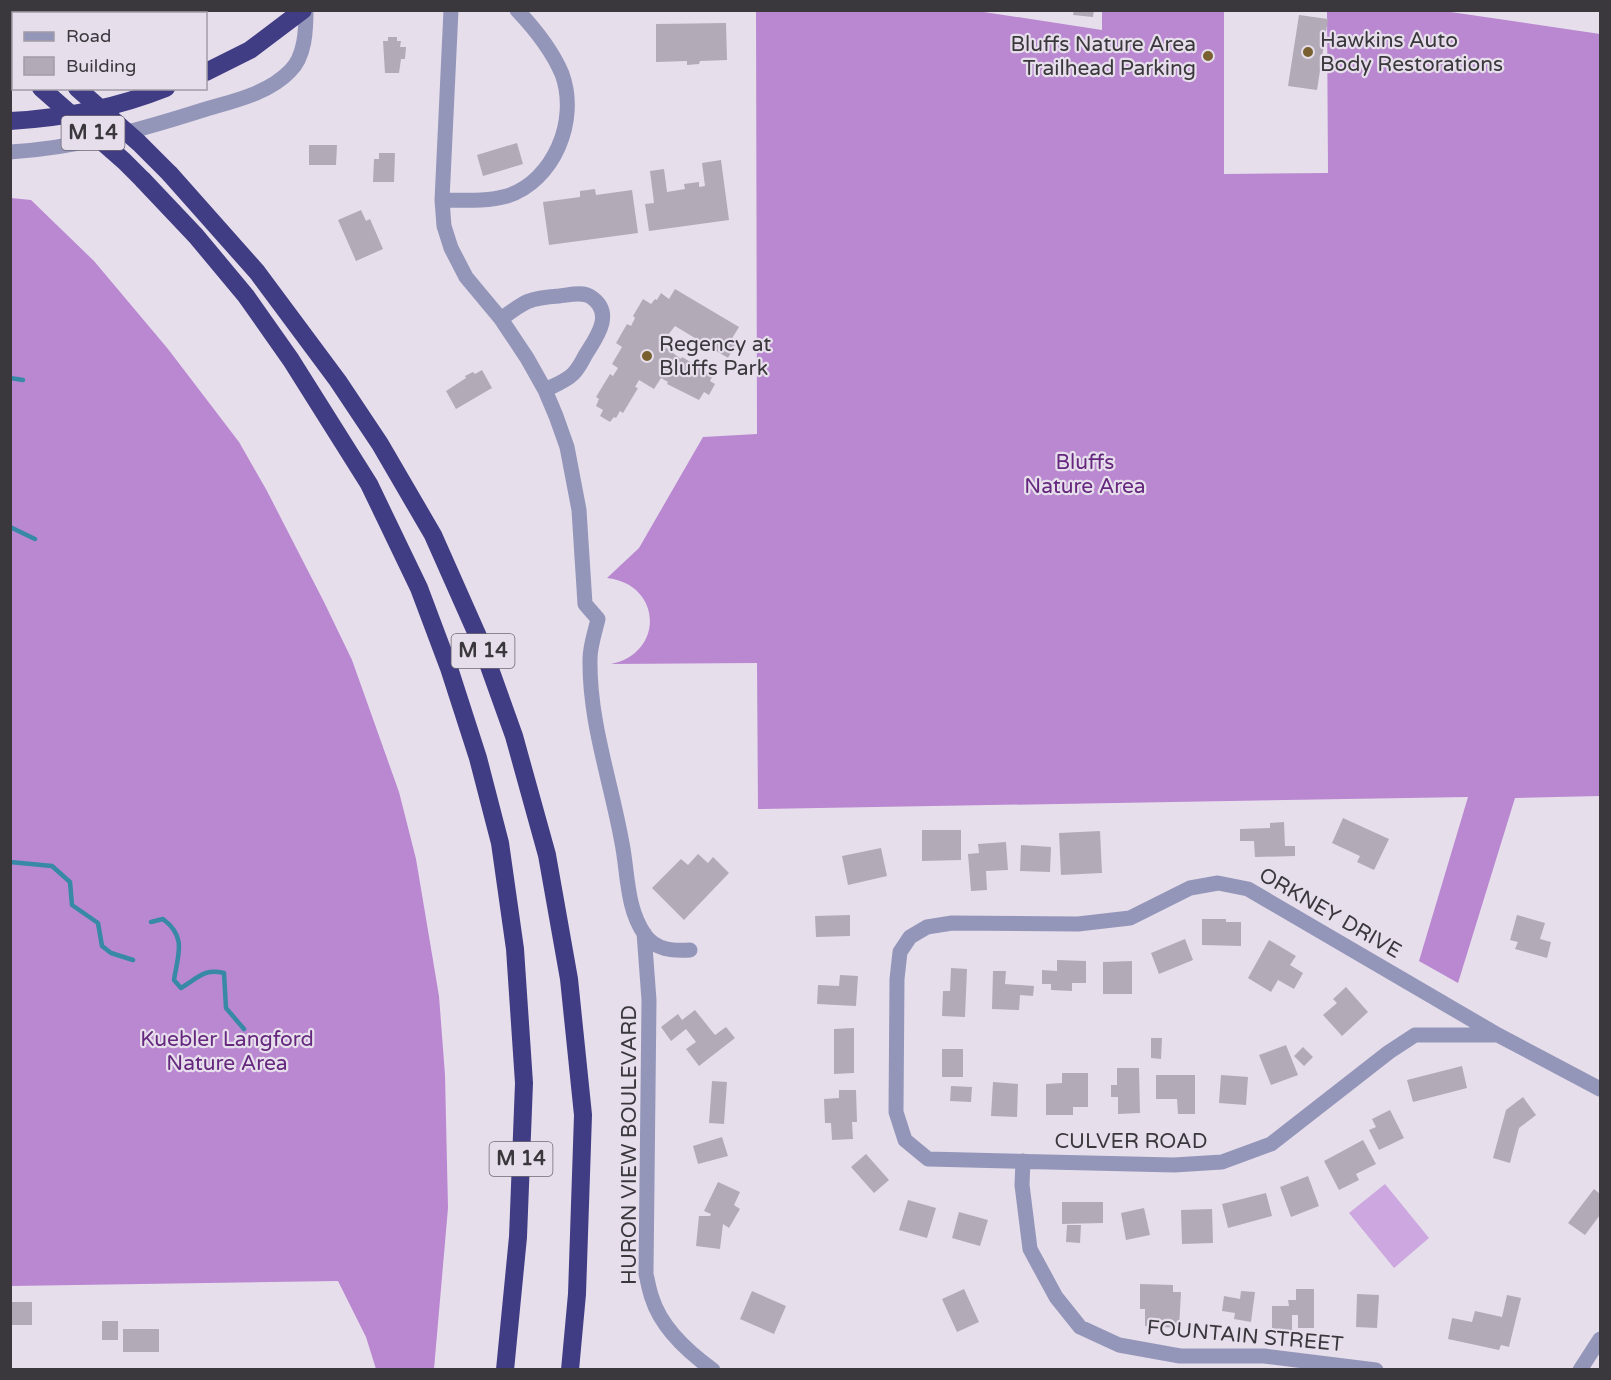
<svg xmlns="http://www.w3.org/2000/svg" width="1611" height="1380" font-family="'Varela Round',sans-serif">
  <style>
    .green { fill: #cda7df }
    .forest { fill: #b988d0 }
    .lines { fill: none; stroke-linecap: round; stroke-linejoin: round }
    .stream { stroke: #3789a5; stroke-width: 4.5 }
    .building { fill: #b3aab7 }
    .minor { stroke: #9496b9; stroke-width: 15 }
    .highway { stroke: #413d84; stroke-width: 18 }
    .highway-bridge { stroke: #413d84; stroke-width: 18 }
    .poi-dot { fill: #786030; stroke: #e7deec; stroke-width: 2 }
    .labels { text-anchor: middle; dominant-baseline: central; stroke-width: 4.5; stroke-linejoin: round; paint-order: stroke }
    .shield { fill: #e7deec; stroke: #6f6a72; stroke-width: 1.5 }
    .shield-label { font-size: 20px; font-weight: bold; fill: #3b383d }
    .poi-label { font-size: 21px; fill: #3b383d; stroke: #e7deec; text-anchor: start }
    .park-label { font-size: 21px; fill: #65287e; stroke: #e7deec }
    .street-label { font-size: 21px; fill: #3b383d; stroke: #e7deec }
  </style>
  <rect width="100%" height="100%" fill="#e7deec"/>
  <path class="green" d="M1385,1184L1429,1238L1394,1268L1349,1213Z"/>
  <path class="forest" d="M971,10L1102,30V11H1224V174L1328,173L1327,11H1444L1600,34V796L1515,798L1458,983L1419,961L1468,797L758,809L757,663L611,664C665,653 662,584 607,578L639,548L703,437L757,434L756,11Z
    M11,198L31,200L94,261L168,349L239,442L267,491L324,602L352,660L399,792L416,859L439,996L445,1075L448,1208L434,1369H376L366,1337L338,1281L11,1286Z"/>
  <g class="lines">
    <path class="stream" d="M10,378L23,380
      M10,527L35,539
      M10,862L52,866L70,882L72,905L98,923L102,946L111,953L133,960
      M151,922L163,919C187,937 178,954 174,980L181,988C198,978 204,968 224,973L226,1008L244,1029"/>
  </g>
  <path class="building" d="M1074,10H1094L1093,17L1073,15Z
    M1299,15L1328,19L1317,90L1288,86Z
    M726,23L727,60L700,61L699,64L687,65V61L656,62V24Z
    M388,37H397V41H401L400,47H406L405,59H401L399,73H385L383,41H388Z
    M517,143L523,164L483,176L477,155Z
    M309,145H337L336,165H309Z
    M379,153H395L394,182H373L374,159H379Z
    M721,160L729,220L649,231L645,204L654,203L650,171L664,169L667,192L685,189L684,184L699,182V187L705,186L702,163Z
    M595,189L596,195L632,190L638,233L549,245L543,202L580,197V191Z
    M361,210L366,221L370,219L383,249L356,261L338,220Z
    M675,289L739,327L731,340L736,343L728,358L675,326L661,344L681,359L682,357L706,371L705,373L712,377L710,381L715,384L709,395L704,392L699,400L667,384L668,382L661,378L654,389L639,380L635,387L638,388L623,413L620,411L616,418L614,417L610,422L600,416L603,410L596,406L599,399L596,397L610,374L613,376L618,368L612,364L622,347L616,343L627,324L631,326L635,318L633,316L643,299L651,304L655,299L657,300L661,293L669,299Z
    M482,370L492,388L456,409L446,391L466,378L465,376L473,372L475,374Z
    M1343,818L1389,839L1374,870L1357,862L1360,856L1332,843Z
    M1284,822L1285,846H1295V856L1255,857L1254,841H1240V829L1270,828V823Z
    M922,830H961V860L922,861Z
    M1100,831L1102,873L1061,875L1059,833Z
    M1006,842L1008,870L986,871L987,890L971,891L968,854L979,853L978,844Z
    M1021,845L1051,847L1050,872L1020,871Z
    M881,848L887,876L848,885L842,856Z
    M698,854L708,863L713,857L729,873L684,920L652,888L681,859L688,865Z
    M850,915V936L816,937L815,916Z
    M1517,915L1545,923L1540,939L1551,942L1547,958L1515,949L1518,942L1510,940Z
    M1202,919H1226V922H1241V946L1202,945Z
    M1185,939L1193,960L1159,974L1151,953Z
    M1269,940L1296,956L1290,965L1303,973L1294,989L1278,980L1271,992L1248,978Z
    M1057,960L1086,961V983H1072V991L1051,990V984H1042V970L1057,971Z
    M1132,961V994H1103V962Z
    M951,968L967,969L965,1017L942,1016L943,991H950Z
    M993,971H1006L1005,984L1034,986L1033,996L1020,995L1019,1010L992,1009Z
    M840,975L858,976L856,1006L817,1004L818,985L839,986Z
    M1346,987L1368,1012L1342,1036L1323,1015L1337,1003L1333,999Z
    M695,1010L715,1035L726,1027L735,1038L699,1066L686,1049L696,1042L686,1029L671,1041L661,1027L678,1014L682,1020Z
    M854,1028V1073L834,1074V1029Z
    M1151,1038H1162L1161,1059L1151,1058Z
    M1286,1045L1298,1075L1271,1085L1259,1055Z
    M1303,1047L1313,1057L1304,1066L1294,1056Z
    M942,1049H963V1077H942Z
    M1462,1066L1467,1088L1413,1102L1407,1080Z
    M1117,1068H1139L1140,1113L1118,1114V1097H1111V1085H1117Z
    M1062,1073H1088V1107H1073V1115H1046V1084L1062,1083Z
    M1156,1075H1195V1114H1178L1177,1099H1156Z
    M1221,1075L1248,1077L1246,1105L1219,1103Z
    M712,1081L727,1082L724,1124L709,1123Z
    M993,1082L1018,1084L1017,1117L991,1116Z
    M951,1086L972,1087L971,1102L950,1101Z
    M839,1090H856L857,1122H852L853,1139L832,1140L831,1123H825L824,1099L839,1098Z
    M1523,1097L1536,1115L1519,1128L1510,1163L1493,1158L1506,1110Z
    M1390,1110L1404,1138L1379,1150L1369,1130L1376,1127L1372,1119Z
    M722,1137L728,1156L698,1164L693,1146Z
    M1363,1140L1376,1164L1356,1174L1359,1180L1339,1190L1324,1161Z
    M866,1154L889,1180L874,1193L851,1167Z
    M1308,1176L1319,1206L1291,1217L1280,1187Z
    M718,1182L740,1192L734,1205L740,1209L729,1228L723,1224L720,1249L696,1246L699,1216H710L711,1214L704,1211Z
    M1594,1189L1600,1194V1215L1585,1235L1568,1223Z
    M1266,1193L1272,1216L1228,1228L1222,1204Z
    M908,1200L936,1208L927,1238L899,1230Z
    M1062,1202H1103V1223L1062,1224Z
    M1144,1208L1150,1235L1126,1240L1121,1213Z
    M1212,1209L1213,1243L1182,1244L1181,1210Z
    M959,1212L988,1220L980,1246L952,1238Z
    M1067,1225H1081L1080,1243L1066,1242Z
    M1140,1284L1173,1285V1292H1181L1179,1328L1145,1326V1309H1140Z
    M964,1289L979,1322L957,1332L942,1299Z
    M1296,1289H1314V1328H1298V1315H1292V1331H1272V1306H1289L1288,1300H1296Z
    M752,1291L786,1306L774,1334L740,1319Z
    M1241,1291L1255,1292L1251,1322L1234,1319L1235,1313L1222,1311L1224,1296L1240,1299Z
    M1357,1294L1379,1295L1377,1328L1356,1327Z
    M1507,1295L1521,1298L1509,1347L1501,1345L1499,1350L1448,1339L1452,1318L1472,1322L1475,1311L1502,1317Z
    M11,1302H32V1325H12Z
    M102,1321H118V1340H102Z
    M123,1329H159V1352H123Z"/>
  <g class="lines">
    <path class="minor" d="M451,10L442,200L444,226L451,248L466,277L501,319L527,358L545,390L556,416L567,447L579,510L585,604L598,619C595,632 590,646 590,659C589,722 611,781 622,843C628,873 626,908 645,935C656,950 672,951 690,950
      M10,152C77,148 140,130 203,110C233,101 268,94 290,71C305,57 306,30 306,10
      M442,200C463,200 486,202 507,196C554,181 579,120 562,74C552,50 535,29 517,10
      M501,319C525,301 529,298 559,296C569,295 583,291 591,297C615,313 596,338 586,354C582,361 579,368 573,374C566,381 555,385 545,390
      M644,933L649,1000L646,1274C648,1282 649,1290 652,1298C661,1327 688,1352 713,1370
      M1498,1035H1415L1389,1052L1271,1144L1222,1162L1174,1165L928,1159L905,1140L896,1112L897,979L900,952L910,937L927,927L952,923L1078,924L1130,918L1190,888L1218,883L1248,889L1498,1035L1600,1089
      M1023,1161L1022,1185L1030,1249L1056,1297L1080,1327L1119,1345L1180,1356H1264L1376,1370
      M1580,1370L1600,1339"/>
    <path class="highway" d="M10,36L14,39
      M10,64L14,67
      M206,72L250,50L303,10
      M10,121C64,118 116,108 166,88
      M170,174L257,272L338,381L380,444L433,535L480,641L514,736L547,855L569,979L583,1115L577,1294L570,1370
      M143,180L196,236L246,296L291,360L369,484L419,588L449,668L478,758L500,843L515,949L524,1083L518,1237L505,1370"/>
    <path class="highway-bridge" d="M41,88L124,161L143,180
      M77,88L139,143L170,174"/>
  </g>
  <g class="poi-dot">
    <circle cx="1308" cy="52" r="6"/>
    <circle cx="1208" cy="56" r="6"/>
    <circle cx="647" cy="356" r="6"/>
  </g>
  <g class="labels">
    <g class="shield">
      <rect x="61.5" y="116" width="63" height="34" rx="4.5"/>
      <rect x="451.5" y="634" width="63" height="34" rx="4.5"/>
      <rect x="489.5" y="1142" width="63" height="34" rx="4.5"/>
    </g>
    <g class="shield-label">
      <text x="93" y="133">M 14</text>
      <text x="483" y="651">M 14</text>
      <text x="521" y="1159">M 14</text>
    </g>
    <g class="poi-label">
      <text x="1320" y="40">Hawkins Auto<tspan x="1320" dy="24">Body Restorations</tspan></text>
      <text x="1196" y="44" text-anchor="end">Bluffs Nature Area<tspan x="1196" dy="24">Trailhead Parking</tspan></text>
      <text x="659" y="344">Regency at<tspan x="659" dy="24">Bluffs Park</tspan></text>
    </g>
    <g class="park-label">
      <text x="1085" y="462">Bluffs<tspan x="1085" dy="24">Nature Area</tspan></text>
      <text x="227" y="1039">Kuebler Langford<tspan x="227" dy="24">Nature Area</tspan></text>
    </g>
    <g class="street-label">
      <text transform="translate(1330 913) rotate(30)">ORKNEY DRIVE</text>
      <text x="1131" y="1141">CULVER ROAD</text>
      <text transform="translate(629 1145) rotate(-90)">HURON VIEW BOULEVARD</text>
      <text transform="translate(1245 1336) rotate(5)">FOUNTAIN STREET</text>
    </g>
  </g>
  <rect width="1611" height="1380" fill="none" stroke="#3b383d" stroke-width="24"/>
  <rect x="12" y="12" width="195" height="78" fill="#e7deec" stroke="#a29ca6" stroke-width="1.5"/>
  <rect x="24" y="32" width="30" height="9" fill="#9496b9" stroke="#a29ca6" stroke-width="1.5"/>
  <text x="66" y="42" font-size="18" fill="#3b383d">Road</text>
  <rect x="24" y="57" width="30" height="18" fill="#b3aab7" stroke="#a29ca6" stroke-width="1.5"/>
  <text x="66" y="72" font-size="18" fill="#3b383d">Building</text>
</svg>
